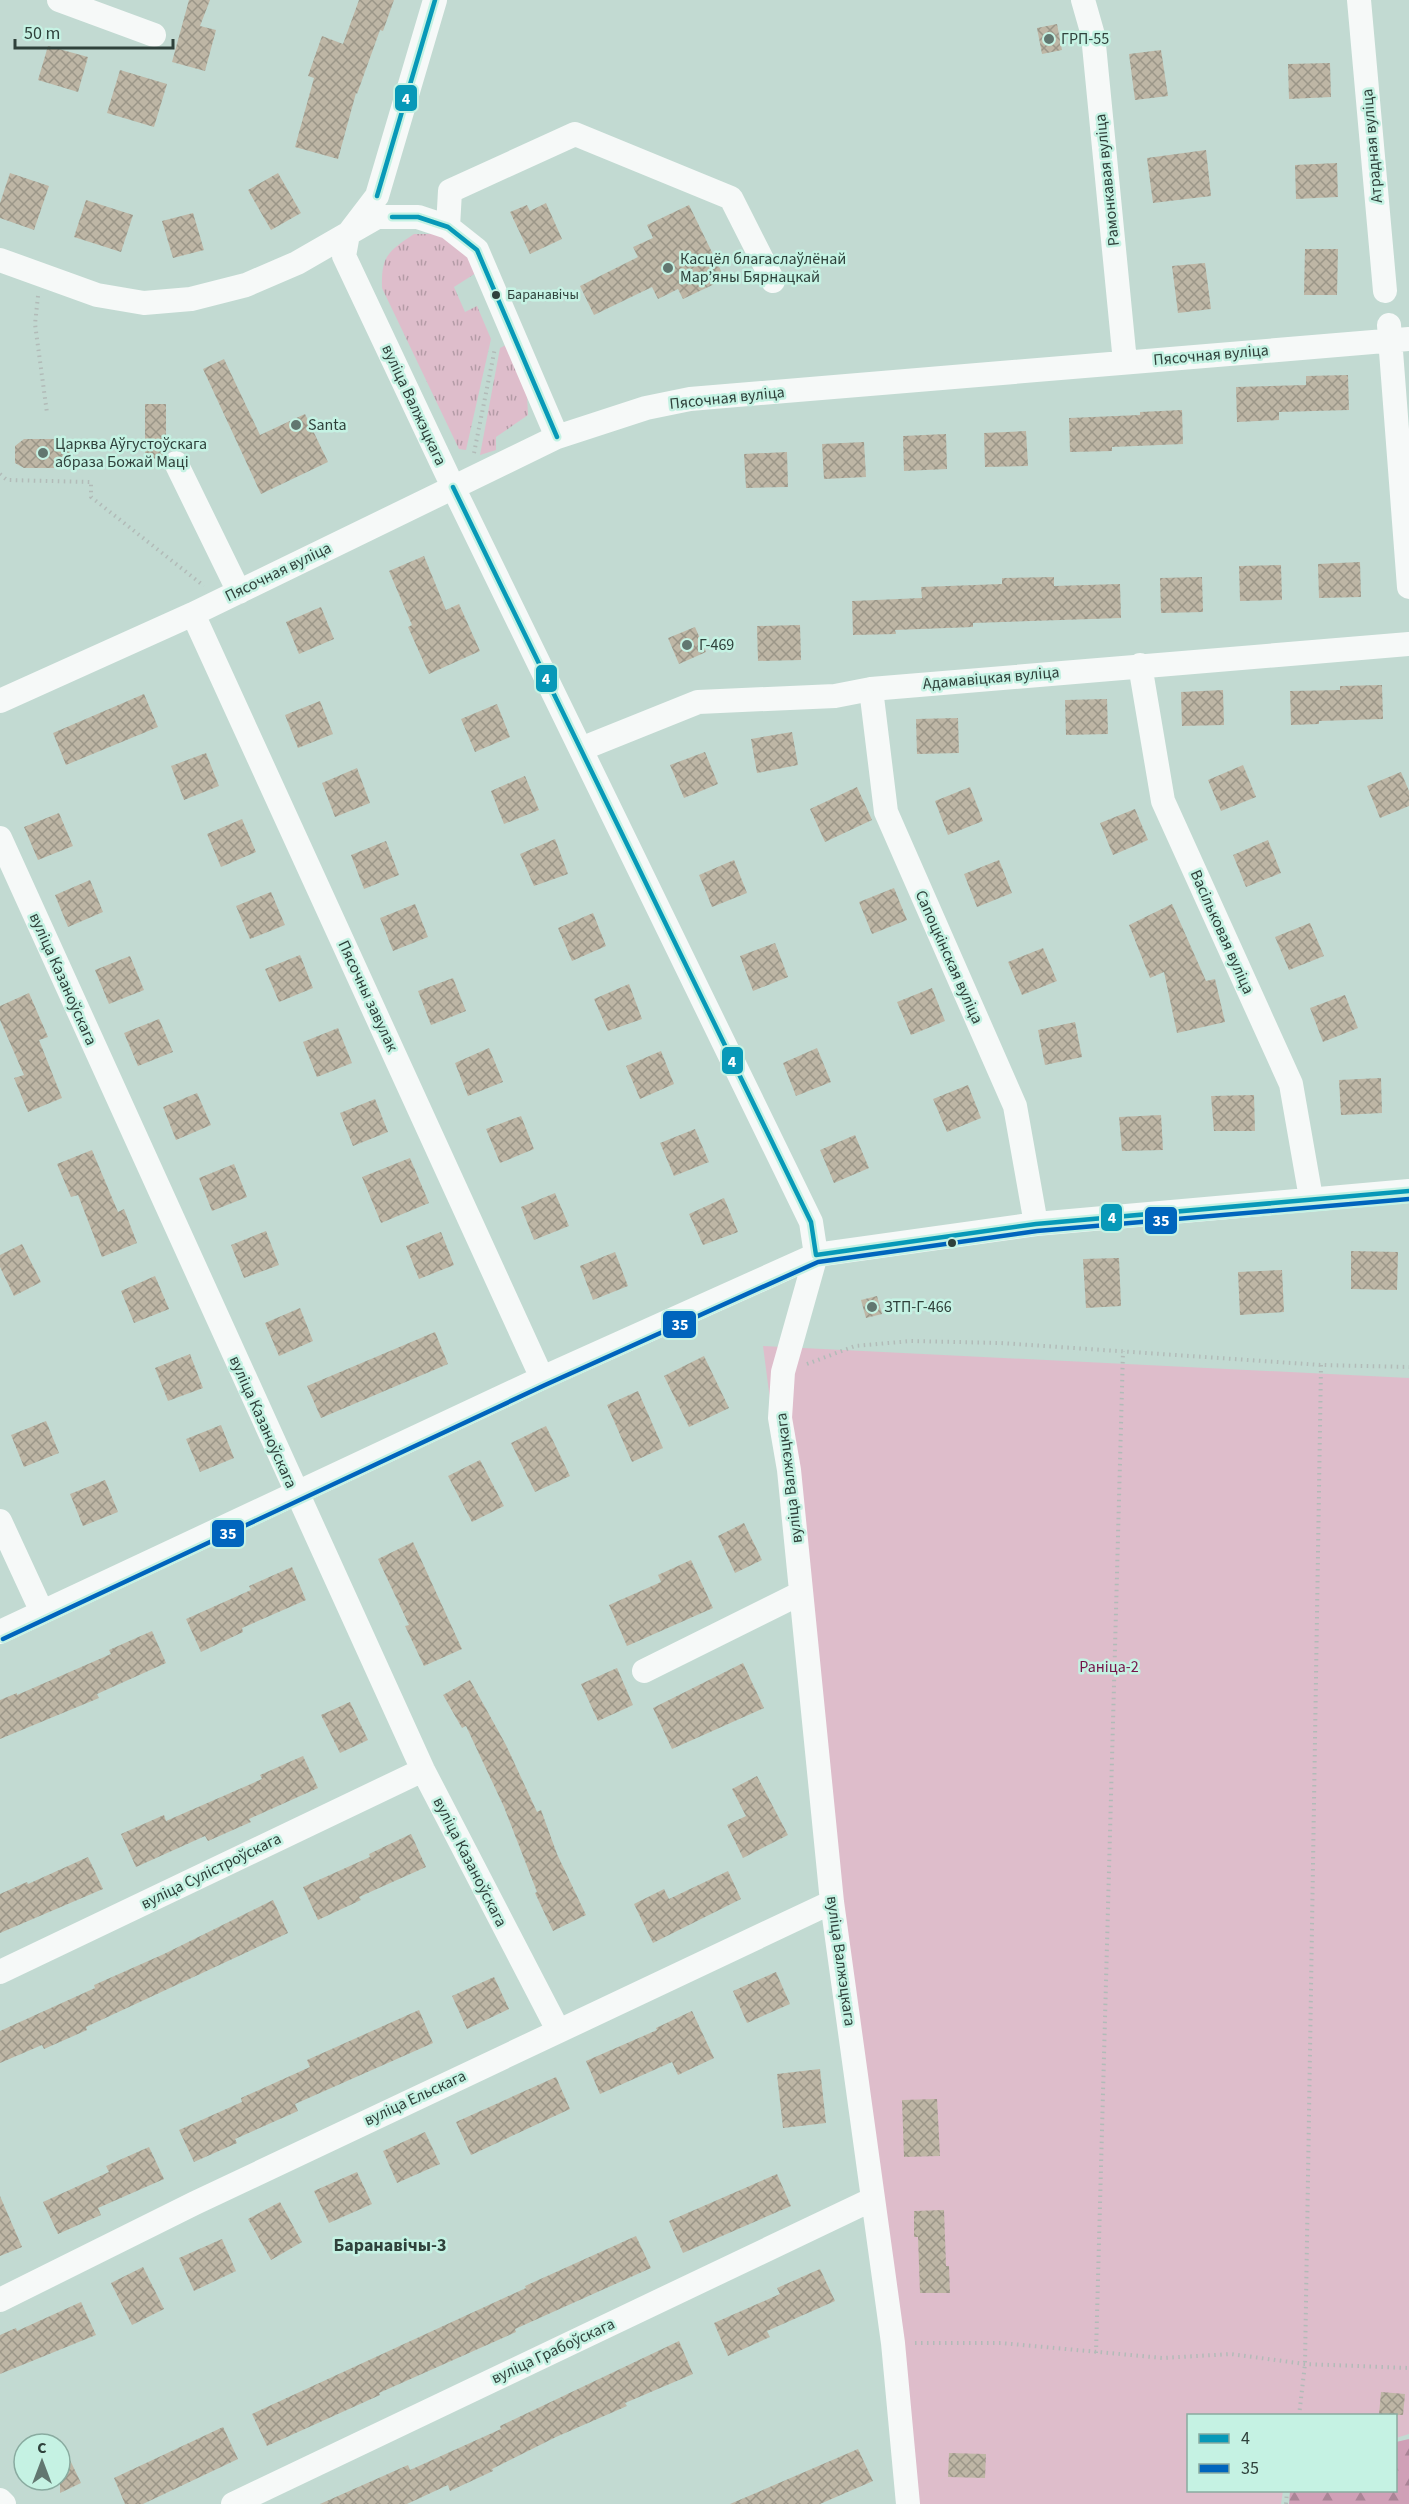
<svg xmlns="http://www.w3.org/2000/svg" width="1409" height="2504" font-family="'Source Sans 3',sans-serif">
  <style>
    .grass { fill: url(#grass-tufts) }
    .forest { fill: url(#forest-firs) }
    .garden { fill: #debdcb }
    .building { fill: url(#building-cross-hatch) }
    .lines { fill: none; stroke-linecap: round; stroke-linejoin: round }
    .path { stroke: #b2bbb8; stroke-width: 4; stroke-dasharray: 1.5 4.5; stroke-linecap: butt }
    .minor { stroke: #f6f9f8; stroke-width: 24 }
    .bus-1-casing { stroke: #c5f2e3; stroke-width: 9 }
    .bus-2-casing { stroke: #c5f2e3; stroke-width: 9 }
    .bus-1 { stroke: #0799b8; stroke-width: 4.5 }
    .bus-2 { stroke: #0065bd; stroke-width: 4.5 }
    .poi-dot { fill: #627770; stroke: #c5f2e3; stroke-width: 2 }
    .bus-dot { fill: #2f413b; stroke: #c5f2e3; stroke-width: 2 }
    .labels { text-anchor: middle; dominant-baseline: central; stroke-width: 5; stroke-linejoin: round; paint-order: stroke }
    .bus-label { font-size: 14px; fill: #2f413b; stroke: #c5f2e3; text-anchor: start }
    .poi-label { font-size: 16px; fill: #2f413b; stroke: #c5f2e3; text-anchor: start }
    .street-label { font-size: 16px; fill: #2f413b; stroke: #c5f2e3 }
    .park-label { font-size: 16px; fill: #751348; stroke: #c5f2e3 }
    .neighbourhood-label { font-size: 18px; font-weight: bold; fill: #2f413b; stroke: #c5f2e3 }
    .line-badge { stroke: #c5f2e3; stroke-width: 2 }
    .badge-label { font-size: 16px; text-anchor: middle; font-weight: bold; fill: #fff }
  </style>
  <defs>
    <pattern id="grass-tufts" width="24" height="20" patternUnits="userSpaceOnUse" patternTransform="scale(1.5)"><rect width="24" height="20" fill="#debdcb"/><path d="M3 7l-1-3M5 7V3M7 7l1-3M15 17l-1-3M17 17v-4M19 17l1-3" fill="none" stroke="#b49ba6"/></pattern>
    <pattern id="forest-firs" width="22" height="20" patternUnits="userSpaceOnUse" patternTransform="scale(1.5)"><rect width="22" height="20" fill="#d0a0b7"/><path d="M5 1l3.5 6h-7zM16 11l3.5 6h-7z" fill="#a98496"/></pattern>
    <pattern id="building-cross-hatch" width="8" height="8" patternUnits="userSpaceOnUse" patternTransform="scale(1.5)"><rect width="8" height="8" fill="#beb6a5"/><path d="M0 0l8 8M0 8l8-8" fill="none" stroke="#9b9688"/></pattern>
  </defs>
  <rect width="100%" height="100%" fill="#c2dad2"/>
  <path class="grass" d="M414,234H444L464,251L476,273L454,287L465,312L477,306L491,339L466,450L459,449L382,288C381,255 389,251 414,234Z
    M508,344L527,394L528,415L496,437V450L480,455L500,348Z"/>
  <path class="forest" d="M1409,2439V2504H1289L1290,2491L1396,2490V2442Z"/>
  <path class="garden" d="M763,1346L1409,1378V2434L1396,2438V2416H1188V2490L1283,2491L1281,2504H915Z"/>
  <path class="building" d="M189,0H210L200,26L216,30L205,71L172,62Z
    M359,0H394L383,31L380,30L357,94L356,93L338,159L295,147L314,78L308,76L322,36L343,44Z
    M1057,24L1062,50L1042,54L1037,28Z
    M48,46L88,57L78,92L38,80Z
    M1161,50L1168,96L1135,100L1129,54Z
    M1330,63L1331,97L1289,99L1288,64Z
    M120,70L167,84L154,127L107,113Z
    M1206,150L1211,196L1153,203L1147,158Z
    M1337,163L1338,197L1296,199L1295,165Z
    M10,173L49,186L34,230L0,218V203Z
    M278,173L301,213L271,230L248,190Z
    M86,200L133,215L121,252L74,237Z
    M546,203L562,239L530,254L510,212L527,205L530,211Z
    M689,205L725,279L683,299L678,289L658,299L652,287L594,315L580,286L638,257L633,247L653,238L647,225Z
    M193,213L204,250L173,258L162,221Z
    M1305,249H1338L1337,295H1304Z
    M1205,263L1211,309L1178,313L1172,266Z
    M224,359L260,435L305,414L328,462L261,494L203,369Z
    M1348,375L1349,410L1279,412V420L1237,422L1236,387L1306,385V376Z
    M145,404H166V454L163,459H145Z
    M1182,410L1183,444L1112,447V451L1070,452L1069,418L1140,415V412Z
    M1026,431L1028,466L985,467L984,433Z
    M946,434L947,469L904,471L903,436Z
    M24,439H56L70,447V459L56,468H24L15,463V446Z
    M864,442L866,477L824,479L822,444Z
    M787,452L788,487L746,488L744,454Z
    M424,556L446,610L459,604L480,651L429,674L408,627L412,625L389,571Z
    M1360,562L1361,597L1319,598L1318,564Z
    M1281,565L1282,600L1240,601L1239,566Z
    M1054,577V586L1120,584L1121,618L973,623V627L895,630L896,634L853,635L852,601L922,598L921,587L1002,584V578Z
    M1202,577L1203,612L1161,613L1160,578Z
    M321,607L334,639L299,654L286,622Z
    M800,625L801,660L758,661L757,626Z
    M695,627L706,652L679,664L668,638Z
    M1382,685L1383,719L1319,721V724L1291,725L1290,691L1340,690V686Z
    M1223,690L1224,725L1182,726L1181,692Z
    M144,694L158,727L66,765L53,733Z
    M1107,699L1108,734L1066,735L1065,700Z
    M320,701L333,734L298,748L285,715Z
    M497,704L510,737L475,752L461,719Z
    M958,718L959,753L917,754L916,719Z
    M792,732L798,765L757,773L751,739Z
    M705,752L718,784L684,798L670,765Z
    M206,753L219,786L184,800L171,766Z
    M1243,765L1256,797L1221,811L1208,780Z
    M357,768L370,803L335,817L322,783Z
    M1401,772L1409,791V806L1380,818L1367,786Z
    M525,776L539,810L504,824L491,791Z
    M857,787L872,820L825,842L810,809Z
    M970,787L983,821L948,835L935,801Z
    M1135,809L1148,840L1113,855L1100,823Z
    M59,813L73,846L38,860L24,827Z
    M242,819L256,852L221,867L207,834Z
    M555,839L568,874L534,886L520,854Z
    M1268,840L1281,873L1246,887L1233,855Z
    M386,841L399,875L364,889L351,855Z
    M734,860L747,893L712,907L699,875Z
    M999,860L1012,893L977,907L964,874Z
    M90,880L103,912L68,927L55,895Z
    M894,888L907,920L872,934L859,902Z
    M271,892L285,925L250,939L236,906Z
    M415,904L428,937L393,951L380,918Z
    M1172,904L1206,981L1215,979L1225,1022L1177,1033L1164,972L1150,978L1129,925Z
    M593,913L606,946L572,961L558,928Z
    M1310,923L1324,956L1289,970L1275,937Z
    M775,943L788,977L753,991L740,956Z
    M1043,948L1057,981L1022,995L1008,962Z
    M300,955L313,988L279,1002L265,969Z
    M130,956L144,990L109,1004L95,970Z
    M453,978L466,1011L431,1025L418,991Z
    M629,984L642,1019L608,1031L594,999Z
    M932,988L945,1021L911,1035L897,1002Z
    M29,993L48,1037L39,1040L62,1098L28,1112L14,1078L24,1075L0,1020V1006Z
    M1345,995L1358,1028L1323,1042L1310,1008Z
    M159,1019L173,1052L138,1066L124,1033Z
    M1075,1022L1082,1057L1045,1065L1038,1030Z
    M338,1028L352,1063L317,1077L303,1042Z
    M489,1048L503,1082L468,1096L455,1063Z
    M817,1048L831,1082L796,1096L783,1063Z
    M661,1051L674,1084L640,1099L626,1066Z
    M1381,1078L1382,1113L1341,1115L1339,1080Z
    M968,1085L981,1118L947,1132L933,1099Z
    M197,1093L211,1125L176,1140L163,1107Z
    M1254,1095L1255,1131H1214L1211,1096Z
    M375,1099L388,1132L353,1146L340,1113Z
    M1161,1115L1163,1150L1122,1151L1119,1117Z
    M521,1116L534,1149L500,1163L486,1129Z
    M695,1129L709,1162L674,1176L660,1143Z
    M855,1135L869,1168L834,1183L820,1150Z
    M92,1150L118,1212L124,1209L137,1243L102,1257L78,1195L71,1197L57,1164Z
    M410,1158L429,1203L381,1223L362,1177Z
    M234,1164L247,1197L212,1211L199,1178Z
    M555,1193L569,1226L534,1240L521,1207Z
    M724,1198L738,1232L703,1245L689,1214Z
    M266,1231L279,1265L244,1278L231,1245Z
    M441,1232L454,1265L419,1279L406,1246Z
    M22,1244L41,1282L14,1296L0,1267V1255Z
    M1351,1251L1398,1252L1397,1290L1351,1289Z
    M615,1252L628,1286L593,1300L580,1266Z
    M1119,1258L1121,1306L1086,1308L1083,1259Z
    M1282,1270L1284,1312L1240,1315L1238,1272Z
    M155,1276L169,1309L134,1323L121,1291Z
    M877,1296L882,1314L866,1318L861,1300Z
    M300,1308L313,1341L279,1356L265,1323Z
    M435,1332L448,1364L321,1418L307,1386Z
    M190,1354L203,1388L168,1401L155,1368Z
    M704,1356L729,1408L689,1427L664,1376Z
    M638,1391L663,1448L632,1462L607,1405Z
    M46,1421L59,1453L24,1467L11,1435Z
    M221,1425L234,1458L200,1472L186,1439Z
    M546,1426L570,1476L535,1492L511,1443Z
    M480,1460L504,1506L472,1522L448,1476Z
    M105,1480L118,1512L83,1526L70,1494Z
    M744,1523L762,1560L735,1573L718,1536Z
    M413,1542L462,1649L424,1666L405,1626L409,1625L378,1559Z
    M691,1560L713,1608L627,1646L609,1605L661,1582L658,1575Z
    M292,1567L306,1600L242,1628L243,1632L201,1652L186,1619L251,1590L249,1586Z
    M152,1631L166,1663L97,1694L99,1698L0,1739V1700L17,1693V1695L111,1654L109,1650Z
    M743,1663L764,1708L672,1749L653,1708Z
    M617,1668L633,1705L598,1721L581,1684Z
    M470,1680L506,1745L537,1812L541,1810L557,1854L586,1915L553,1931L535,1893L537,1892L504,1807L466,1726L462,1728L443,1695Z
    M350,1702L368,1740L340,1753L321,1715Z
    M303,1756L318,1788L249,1819L251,1822L208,1841L205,1836L136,1867L121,1834L164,1815L166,1821L262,1779L260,1775Z
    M757,1776L788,1835L743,1858L727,1825L746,1816L732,1789Z
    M411,1834L426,1867L359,1897L361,1900L318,1920L303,1887L370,1857L369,1854Z
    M88,1857L103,1889L0,1933V1894L27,1882L28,1884Z
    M728,1871L741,1899L653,1943L634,1904L664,1889L669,1899Z
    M273,1900L288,1933L86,2027L87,2030L44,2049L42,2045L0,2063V2031L95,1988L94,1985L164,1954Z
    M776,1972L790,2004L747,2023L733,1991Z
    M494,1977L509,2009L467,2029L452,1996Z
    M419,2010L433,2043L295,2104L298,2111L235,2139L237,2143L194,2162L179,2130L242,2102L241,2098L310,2067L307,2060Z
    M692,2011L714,2058L678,2075L672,2062L600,2094L586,2061L657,2030L656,2028Z
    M820,2069L826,2123L783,2128L777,2074Z
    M556,2077L570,2109L471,2155L456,2122Z
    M937,2099L940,2156L904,2157L902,2100Z
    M425,2132L440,2164L397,2183L383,2151Z
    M149,2147L164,2179L98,2208L101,2215L58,2234L43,2202L109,2172L106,2166Z
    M357,2172L372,2204L329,2223L314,2191Z
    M777,2174L791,2206L683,2253L669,2221Z
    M0,2196L22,2247L0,2256Z
    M280,2202L302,2242L271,2260L248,2219Z
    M944,2210L946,2266H949L950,2293H920L918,2237H914V2211Z
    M636,2236L651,2268L515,2329L516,2332L379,2393L380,2395L267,2446L252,2414L526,2288L525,2286Z
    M222,2239L236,2271L194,2291L179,2258Z
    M143,2267L164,2309L132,2325L111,2283Z
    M820,2269L835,2301L767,2331L770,2337L728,2356L714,2323L780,2294L777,2288Z
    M81,2302L96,2335L0,2374V2335L16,2328L17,2331Z
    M679,2341L693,2374L625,2403L627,2406L556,2437L492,2469L493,2471L450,2491L448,2485L407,2504H320L408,2465L410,2470L501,2429L500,2426Z
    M1381,2392L1405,2394L1403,2415H1379Z
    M223,2427L238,2459L143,2504H125L114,2478Z
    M60,2439L81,2483L60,2493Z
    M858,2449L873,2481L820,2504H730Z
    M949,2453L986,2454L985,2478L948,2477Z"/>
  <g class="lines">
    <path class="path" d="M38,296L35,324L47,413
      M474,453L495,348
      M0,474L7,480L91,482V497L204,586
      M807,1364L855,1346L911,1341L1001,1343L1321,1365L1409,1367
      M915,2343H1001L1163,2358L1231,2354L1305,2364L1409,2368
      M1096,2353L1123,1351
      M1299,2416L1305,2364L1321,1365
      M1286,2504L1287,2490"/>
    <path class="minor" d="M59,0L154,35
      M435,0L377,196L348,234L344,256L453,487L811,1222L816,1255L783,1372L780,1418L789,1470L832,1902L893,2343L908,2504
      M1083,0L1093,35L1125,362
      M1359,0L1385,291
      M448,227L450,191L575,134L731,198L773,281
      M0,260L97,295L144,303L191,299L246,285L297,263L377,217H418L448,227L477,250L557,437
      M1389,325L1409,587
      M176,463L239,592
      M193,614L542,1378
      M1140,665L1163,801L1291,1084L1311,1198
      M871,689L886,812L1015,1106L1036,1224
      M0,701L193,614L557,437L646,408L690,399L1409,339
      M581,749L698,702L835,696L871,689L1409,644
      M0,838L423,1770L558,2030
      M0,1521L42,1612
      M0,1632L542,1378L816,1255L1036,1224L1409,1191
      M644,1671L801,1593
      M0,1972L423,1770
      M0,2300L195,2203L832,1902
      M0,2500L4,2504
      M233,2504L873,2199"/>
    <g class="bus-1-casing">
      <path id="bus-1" d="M377,196L435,0
        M392,217H418L448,227L477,250L557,437
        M453,487L811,1222L816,1255
        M816,1255L1036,1224L1409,1191"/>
    </g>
    <g class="bus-2-casing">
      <path id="bus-2" d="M3,1639L545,1385L818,1262L1037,1231L1409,1199"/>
    </g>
    <use href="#bus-1" class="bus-1"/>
    <use href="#bus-2" class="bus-2"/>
  </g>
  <g class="poi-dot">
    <circle cx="1049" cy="39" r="6"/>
    <circle cx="668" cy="268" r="6"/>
    <circle cx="296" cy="425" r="6"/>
    <circle cx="43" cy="453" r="6"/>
    <circle cx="687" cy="645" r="6"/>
    <circle cx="872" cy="1307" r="6"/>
  </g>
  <g class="bus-dot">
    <circle cx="496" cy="295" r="5"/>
    <circle cx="952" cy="1243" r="5"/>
  </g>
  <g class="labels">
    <g class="bus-label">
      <text x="507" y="295">Баранавічы</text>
    </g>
    <g class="poi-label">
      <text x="1061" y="39">ГРП-55</text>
      <text x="680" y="259">Касцёл благаслаўлёнай<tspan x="680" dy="18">Мар’яны Бярнацкай</tspan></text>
      <text x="308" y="425">Santa</text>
      <text x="55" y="444">Царква Аўгустоўскага<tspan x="55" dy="18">абраза Божай Маці</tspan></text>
      <text x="699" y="645">Г-469</text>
      <text x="884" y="1307">ЗТП-Г-466</text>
    </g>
    <g class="street-label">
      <text transform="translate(1372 146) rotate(-95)">Атрадная вуліца</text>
      <text transform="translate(1107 180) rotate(-96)">Рамонкавая вуліца</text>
      <text transform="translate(1211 355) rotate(-5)">Пясочная вуліца</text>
      <text transform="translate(727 398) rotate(-6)">Пясочная вуліца</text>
      <text transform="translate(414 405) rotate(65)">вуліца Валжэцкага</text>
      <text transform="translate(278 572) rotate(-26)">Пясочная вуліца</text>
      <text transform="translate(991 678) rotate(-5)">Адамавіцкая вуліца</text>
      <text transform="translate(1222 932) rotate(66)">Васільковая вуліца</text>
      <text transform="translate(949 957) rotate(66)">Сапоцкінская вуліца</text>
      <text transform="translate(63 979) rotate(66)">вуліца Казаноўскага</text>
      <text transform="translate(368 996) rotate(65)">Пясочны завулак</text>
      <text transform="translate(263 1422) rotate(66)">вуліца Казаноўскага</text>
      <text transform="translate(789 1478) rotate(-97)">вуліца Валжэцкага</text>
      <text transform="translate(470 1862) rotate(63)">вуліца Казаноўскага</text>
      <text transform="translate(211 1871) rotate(-26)">вуліца Сулістроўскага</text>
      <text transform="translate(841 1961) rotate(82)">вуліца Валжэцкага</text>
      <text transform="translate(415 2098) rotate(-25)">вуліца Ельскага</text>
      <text transform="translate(553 2351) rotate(-25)">вуліца Грабоўскага</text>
    </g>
    <g class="park-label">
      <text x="1109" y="1667">Раніца-2</text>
    </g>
    <g class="neighbourhood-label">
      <text x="390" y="2245">Баранавічы-3</text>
    </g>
  </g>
  <g class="line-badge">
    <rect x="394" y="84" width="24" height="28" rx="6" fill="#0799b8"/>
    <rect x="535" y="664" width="23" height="29" rx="6" fill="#0799b8"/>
    <rect x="721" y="1046" width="23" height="29" rx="6" fill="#0799b8"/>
    <rect x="1100" y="1203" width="23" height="29" rx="6" fill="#0799b8"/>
    <rect x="1144" y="1206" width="34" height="29" rx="6" fill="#0065bd"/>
    <rect x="662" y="1310" width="35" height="29" rx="6" fill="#0065bd"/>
    <rect x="211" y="1519" width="34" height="29" rx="6" fill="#0065bd"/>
  </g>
  <g class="badge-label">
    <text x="406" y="104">4</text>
    <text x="546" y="684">4</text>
    <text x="732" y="1067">4</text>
    <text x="1112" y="1223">4</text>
    <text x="1161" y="1226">35</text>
    <text x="680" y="1330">35</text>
    <text x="228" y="1539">35</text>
  </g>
  <rect x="1187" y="2414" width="210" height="78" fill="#c5f2e3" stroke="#89aba0" stroke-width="1.5"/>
  <rect x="1199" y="2434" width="30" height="9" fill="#0799b8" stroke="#89aba0" stroke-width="1.5"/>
  <text x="1241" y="2444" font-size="18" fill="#2f413b">4</text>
  <rect x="1199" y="2464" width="30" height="9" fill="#0065bd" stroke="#89aba0" stroke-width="1.5"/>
  <text x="1241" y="2474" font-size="18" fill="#2f413b">35</text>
  <g transform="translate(42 2462)"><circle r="28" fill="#c5f2e3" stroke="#89aba0" stroke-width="1.5"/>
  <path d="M0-4.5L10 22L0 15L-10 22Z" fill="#627770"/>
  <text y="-9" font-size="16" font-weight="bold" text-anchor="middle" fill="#2f413b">С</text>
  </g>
  <path d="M15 39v9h158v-9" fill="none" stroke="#2f413b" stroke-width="3"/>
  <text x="24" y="39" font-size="18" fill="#2f413b" stroke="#c5f2e3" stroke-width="4.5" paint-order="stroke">50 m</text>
</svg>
